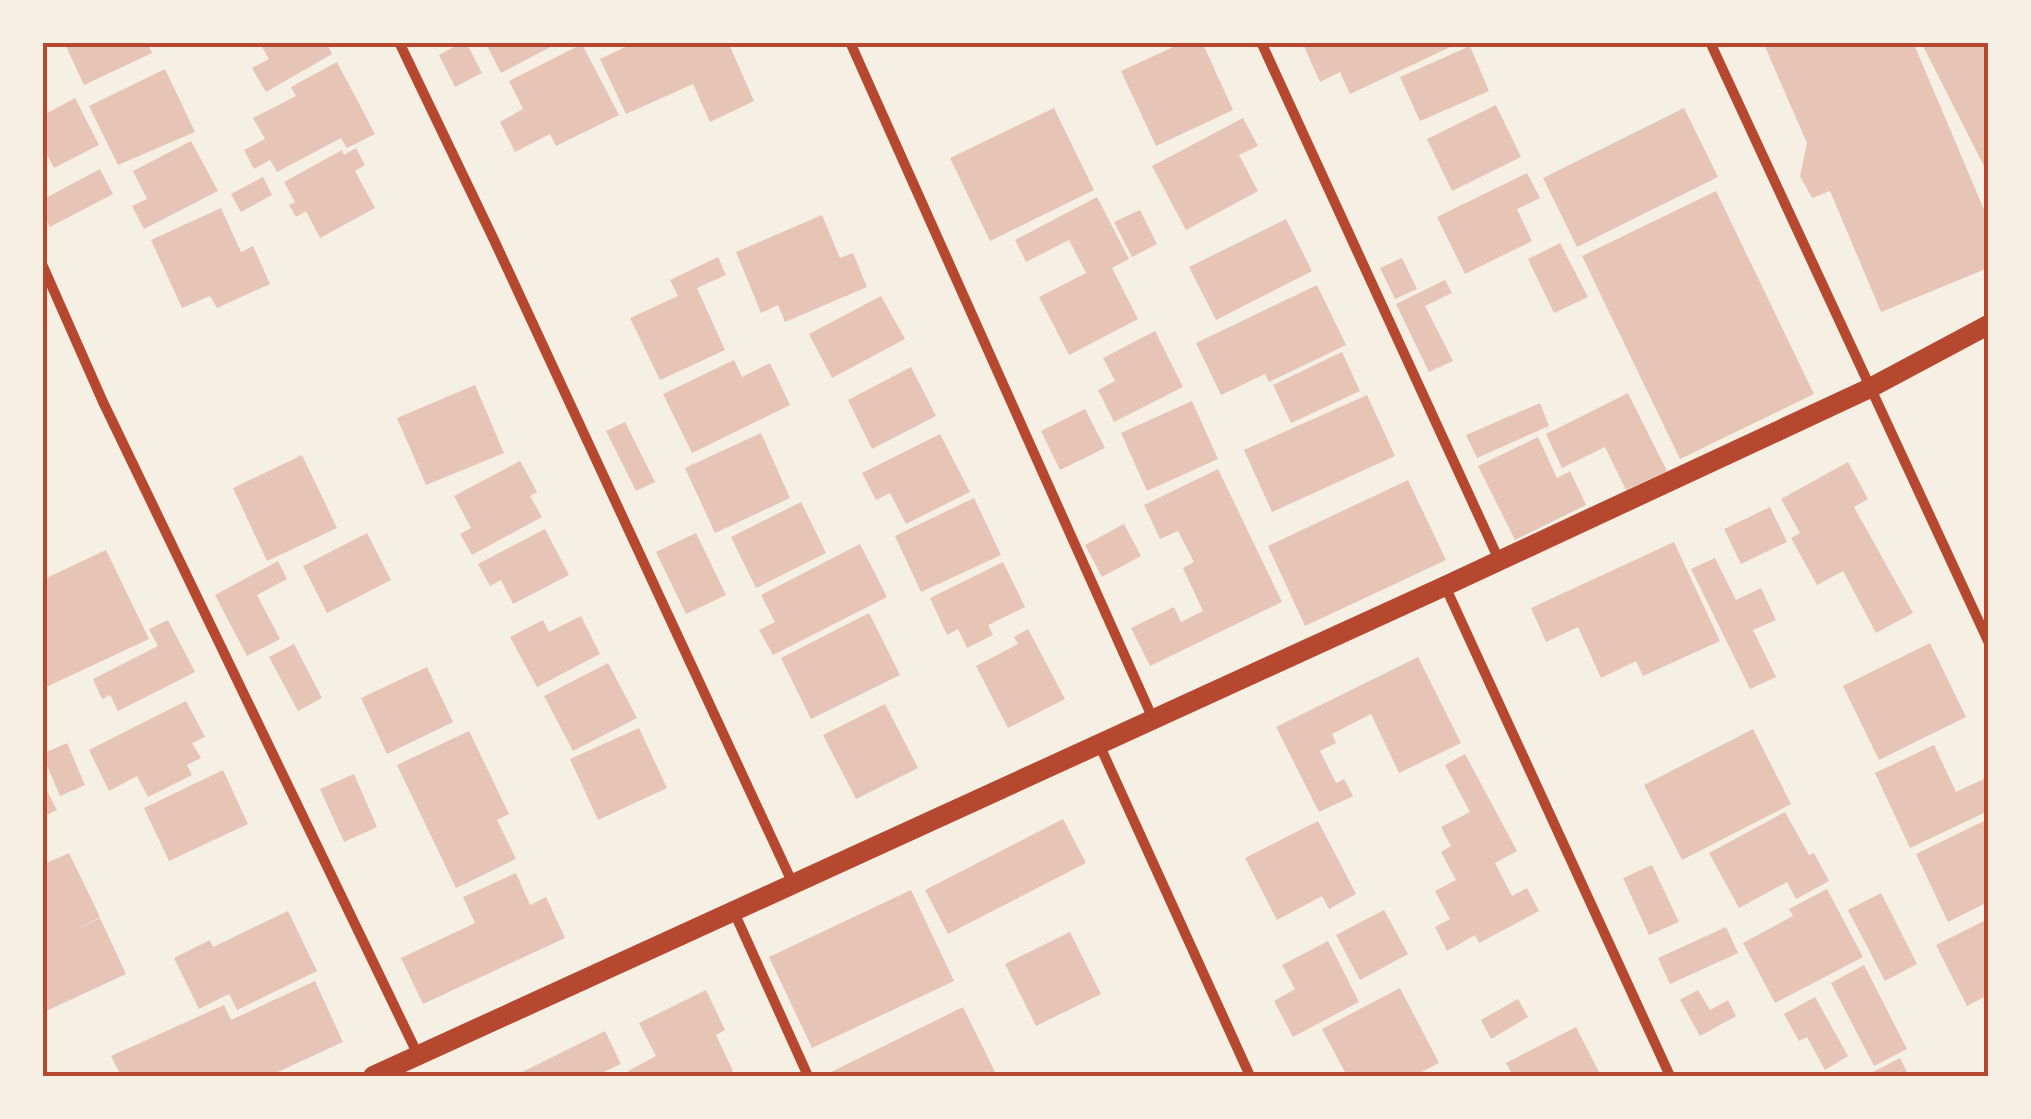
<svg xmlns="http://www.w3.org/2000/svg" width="2031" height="1119" font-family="Poppins,sans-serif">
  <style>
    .building { fill: #e6c5b7 }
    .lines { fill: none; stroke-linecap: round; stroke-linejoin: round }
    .minor { stroke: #b5482f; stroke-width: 10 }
    .secondary { stroke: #b5482f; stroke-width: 20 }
    .neatline { fill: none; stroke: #b5482f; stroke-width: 4 }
  </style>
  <rect width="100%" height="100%" fill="#f6efe4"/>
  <path class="building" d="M64,42H147L152,53L84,85Z
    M259,42H326L332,54L266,92L252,68L269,59Z
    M463,42H466L482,73L455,87L439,55Z
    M494,42H560L501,73L487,46Z
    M636,42H728L754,101L710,122L693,84L626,114L600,59Z
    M1184,42H1202L1233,110L1156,146L1121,71Z
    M1302,42H1461L1350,94L1340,72L1320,82Z
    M1763,42H1913L1988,219V268L1881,312L1830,191L1812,198L1800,176L1807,143Z
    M1921,42H1988V174Z
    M582,44L619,115L556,146L550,134L515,152L500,122L523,109L509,81Z
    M1470,46L1489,91L1420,121L1400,77Z
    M337,62L375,134L347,148L341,138L277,172L270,160L254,169L244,150L265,139L253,118L296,96L291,87Z
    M165,69L195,132L118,165L89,106Z
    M75,98L99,145L54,168L42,145V116Z
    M1496,105L1521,157L1452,191L1427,139Z
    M1054,108L1094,190L990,241L950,158Z
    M1684,108L1718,177L1577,247L1543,178Z
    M1243,118L1258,146L1239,155L1258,191L1186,230L1152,166Z
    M191,141L218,191L144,229L132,206L147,199L133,171Z
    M356,148L365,165L355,171L375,208L320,238L306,211L296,217L289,205L295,202L284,182L342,150L344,155Z
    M100,169L113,194L50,227L42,213V200Z
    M1527,173L1540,198L1517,209L1532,241L1465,274L1437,217Z
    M263,177L272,195L241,212L231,194Z
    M1716,191L1814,394L1680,459L1582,256Z
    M1097,197L1129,259L1112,268L1138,319L1069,355L1039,297L1086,273L1069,240L1026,262L1015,240Z
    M221,208L241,252L253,246L270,284L217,308L210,296L182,308L151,240Z
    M1140,210L1157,244L1132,257L1114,222Z
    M822,215L840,258L853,253L867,287L785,322L778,305L761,313L736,252Z
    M1286,219L1312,271L1216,320L1189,267Z
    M1560,243L1588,297L1554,313L1528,259Z
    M718,257L726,275L697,288L725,350L660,380L630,318L678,296L670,280Z
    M1402,258L1417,289L1395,299L1380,268Z
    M1445,280L1452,293L1425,306L1453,361L1429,372L1396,304Z
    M1317,285L1346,345L1269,382L1265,374L1221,395L1196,343Z
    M881,296L905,339L832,378L809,334Z
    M1155,331L1183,387L1114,422L1098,390L1115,381L1103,358Z
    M1342,352L1360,391L1291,423L1273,385Z
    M734,360L742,377L770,363L790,405L692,453L663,394Z
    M911,367L936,416L872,449L848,400Z
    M475,385L504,453L426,485L397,418Z
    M1628,393L1667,471L1626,490L1605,447L1562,468L1546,434Z
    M1367,395L1395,456L1272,512L1244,450Z
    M1192,401L1218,459L1147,491L1121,433Z
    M1540,403L1549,426L1477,458L1466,435Z
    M1085,409L1105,448L1060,470L1041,431Z
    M625,422L655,482L636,491L606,431Z
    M761,433L790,498L715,533L685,468Z
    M940,434L970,492L906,524L890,493L876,500L862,473Z
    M1538,437L1557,478L1570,471L1586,505L1515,540L1478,466Z
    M302,455L337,528L267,561L233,488Z
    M520,461L537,492L530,496L542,517L472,555L460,534L471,528L454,496Z
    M1848,462L1868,499L1854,507L1913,613L1876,633L1843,571L1817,585L1791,538L1800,533L1781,499Z
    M1218,469L1282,602L1150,666L1131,628L1174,607L1181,622L1203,611L1183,568L1194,562L1178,531L1160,539L1144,505Z
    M1408,480L1446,560L1305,626L1268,546Z
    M974,498L1001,555L921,592L895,536Z
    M801,502L826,553L756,588L731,537Z
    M1770,507L1787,542L1741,564L1724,529Z
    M1124,524L1141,556L1102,577L1085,545Z
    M545,529L569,575L513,604L501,580L490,586L478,564Z
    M367,533L391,580L327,613L303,566Z
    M696,533L726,595L686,614L656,552Z
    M1674,542L1720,641L1643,676L1636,661L1601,678L1578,627L1546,642L1531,608Z
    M860,544L887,597L773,655L759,630L775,622L761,595Z
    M106,550L149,639L42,689V580Z
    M1715,558L1736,600L1761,588L1776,620L1753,630L1776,677L1750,689L1691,569Z
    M278,561L287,579L257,595L280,639L247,656L215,595Z
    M1003,562L1025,607L988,625L993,635L967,648L958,629L947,635L930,598Z
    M869,613L900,675L811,719L781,658Z
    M581,616L600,654L537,687L510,637L543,620L549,632Z
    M168,620L195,672L118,711L110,695L102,699L93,679L158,646L149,629Z
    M1028,629L1065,699L1008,728L976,666L1018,644L1014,637Z
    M1930,643L1966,717L1879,760L1843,686Z
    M294,644L322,698L298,711L269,657Z
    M1418,657L1461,743L1399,773L1371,714L1332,734L1336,743L1320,751L1336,783L1344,779L1353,796L1319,812L1276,727Z
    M608,663L637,718L573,751L544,696Z
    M427,667L453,722L387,754L361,698Z
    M186,701L205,737L192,743L201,758L187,765L192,775L148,797L137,776L109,791L89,750Z
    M885,704L918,768L856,799L823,735Z
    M639,728L667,788L598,820L570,759Z
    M1753,729L1791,804L1682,860L1644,785Z
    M469,731L509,814L497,820L516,859L456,888L397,765Z
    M67,743L85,785L60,796L42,754Z
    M1934,745L1956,792L1986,778L1988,783V811L1910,848L1875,773Z
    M1465,754L1517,851L1495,863L1512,896L1527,888L1539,911L1479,943L1475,935L1447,951L1435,927L1450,919L1435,891L1456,880L1441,852L1451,846L1441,827L1470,812L1445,765Z
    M223,770L248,824L169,861L144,808Z
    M354,774L377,827L344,842L320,789Z
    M42,781L57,810L42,817Z
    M1785,812L1809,855L1814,853L1829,881L1796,899L1787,882L1739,908L1709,853Z
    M1063,819L1086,863L948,934L925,890Z
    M1988,819V902L1948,922L1916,854Z
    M1318,821L1356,894L1329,909L1322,896L1277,920L1245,858Z
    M69,853L100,917L73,931L100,918L126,974L42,1013V865Z
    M1652,865L1679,922L1649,935L1623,878Z
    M516,873L530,905L546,897L565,938L423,1004L401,958L475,923L463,897Z
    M1827,889L1863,957L1775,1003L1743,943L1793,916L1789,909Z
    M911,890L954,981L812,1048L769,957Z
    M1881,893L1917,964L1885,981L1848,910Z
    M1384,910L1408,954L1360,980L1336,935Z
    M288,911L317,971L237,1010L229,994L199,1009L174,958L210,940L213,947Z
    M1988,919V995L1967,1006L1936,945Z
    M1726,927L1738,953L1670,984L1658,958Z
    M1070,932L1101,994L1036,1026L1005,964Z
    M1328,941L1359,1002L1293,1037L1274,1001L1295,989L1282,965Z
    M1864,965L1907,1049L1874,1066L1831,983Z
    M315,981L343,1042L269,1076H121L111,1056L224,1005L231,1020Z
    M1400,988L1439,1063L1414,1076H1397L1395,1074L1390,1076H1347L1322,1029Z
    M706,990L725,1030L716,1035L733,1071L723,1076H631L628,1071L656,1056L639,1023Z
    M1698,990L1710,1010L1728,1000L1736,1016L1700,1036L1680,1000Z
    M1815,997L1848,1056L1825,1070L1807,1037L1799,1041L1784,1014Z
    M1518,999L1528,1017L1491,1039L1481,1020Z
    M963,1007L997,1076H823Z
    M1576,1027L1601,1076H1513L1506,1063Z
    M605,1031L621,1064L595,1076H514Z
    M1900,1058L1909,1076H1865Z"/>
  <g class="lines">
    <path class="minor" d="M399,42L494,240L793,884
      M850,42L1153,719
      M1261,42L1499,560
      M1710,42L1988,641
      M42,264L103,402L418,1055
      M1445,586L1670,1076
      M1099,744L1250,1076
      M734,912L808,1076"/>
    <path class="secondary" d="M373,1076L1445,586L1870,388L1988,325"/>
  </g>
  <rect width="2031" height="1119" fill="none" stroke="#f6efe4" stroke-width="90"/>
  <rect x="45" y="45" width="1941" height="1029" class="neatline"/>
</svg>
